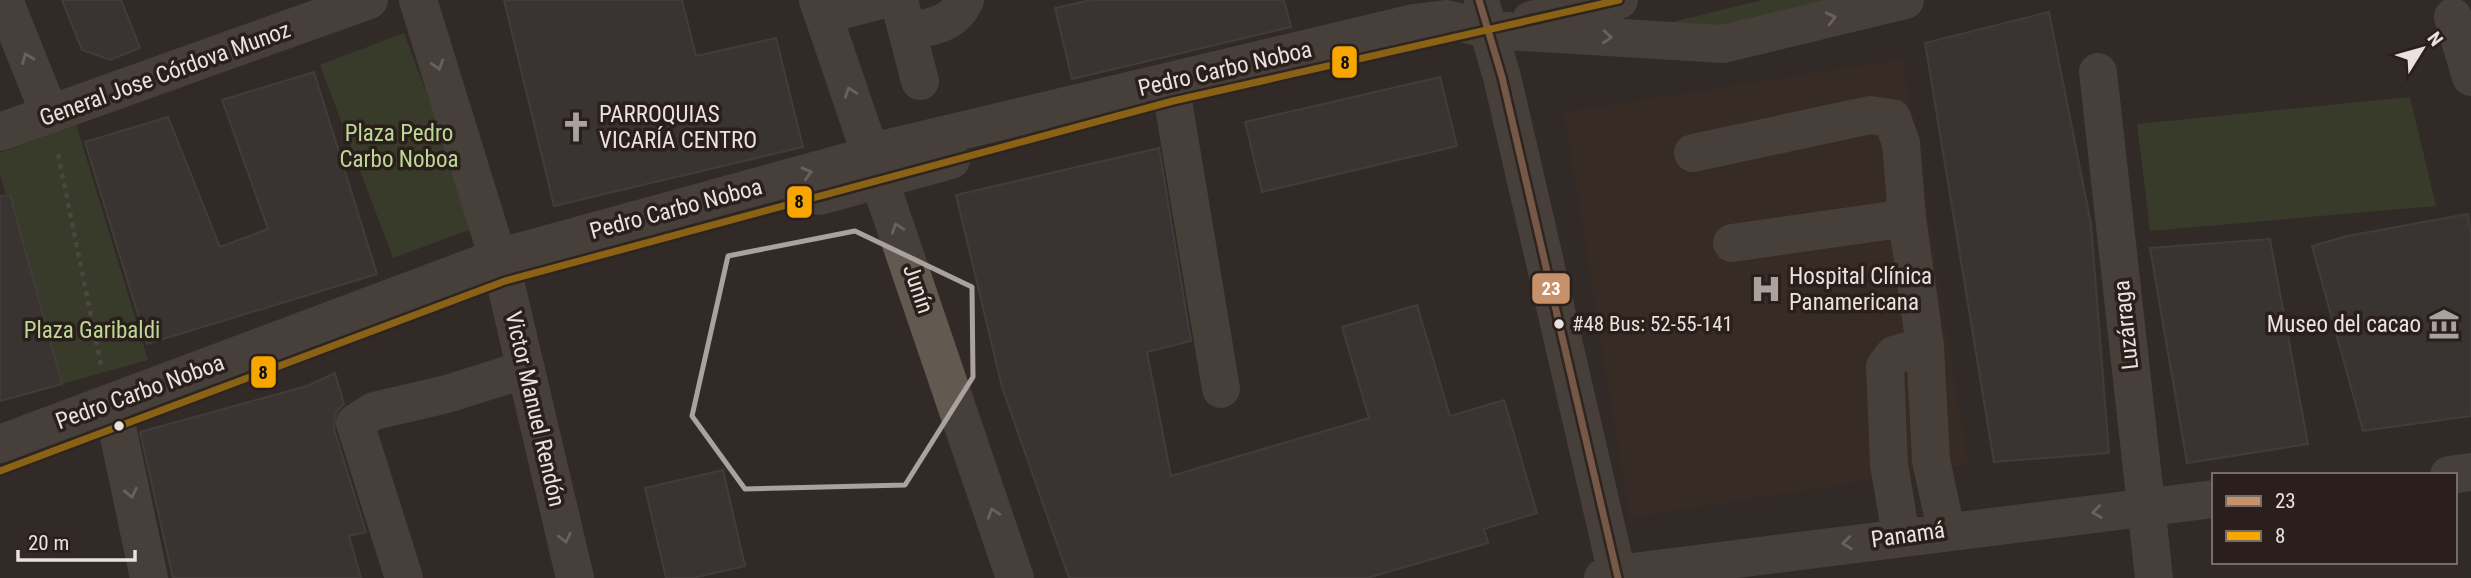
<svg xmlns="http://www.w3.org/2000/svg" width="2471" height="578" font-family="'Roboto Condensed',sans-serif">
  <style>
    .built { fill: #3d2d24 }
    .green { fill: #424e2f }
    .building { fill: #434040; stroke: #565353; stroke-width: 2 }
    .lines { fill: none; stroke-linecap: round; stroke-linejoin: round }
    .path { stroke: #6d6661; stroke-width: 4.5; stroke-dasharray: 5 5; stroke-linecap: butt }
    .minor { stroke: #625950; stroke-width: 38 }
    .bus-1-casing { stroke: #2a1f1a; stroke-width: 12 }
    .bus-2-casing { stroke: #2a1f1a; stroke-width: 12 }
    .bus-1 { stroke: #c7916a; stroke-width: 7 }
    .bus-2 { stroke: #f7a600; stroke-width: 7 }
    .oneway { stroke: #ada49e }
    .marked { fill: none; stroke: #a9a29e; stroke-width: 5; stroke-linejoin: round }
    .bus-dot { fill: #eae2de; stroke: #2a1f1a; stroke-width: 2.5 }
    .labels { text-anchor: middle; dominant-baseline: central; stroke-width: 7; stroke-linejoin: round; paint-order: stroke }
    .bus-label { font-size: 21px; fill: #eae2de; stroke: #2a1f1a; text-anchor: start }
    .street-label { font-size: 23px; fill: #eae2de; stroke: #2a1f1a }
    .poi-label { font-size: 23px; fill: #eae2de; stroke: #2a1f1a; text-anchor: start }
    .park-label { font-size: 23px; fill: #bdd997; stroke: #2a1f1a }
    .line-badge { stroke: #2a1f1a; stroke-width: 2.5 }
    .badge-label { font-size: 19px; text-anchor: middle; font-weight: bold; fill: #fff }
    .pale-badge-label { font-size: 19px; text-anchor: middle; font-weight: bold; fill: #111 }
  </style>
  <rect width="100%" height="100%" fill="#312a27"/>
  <path class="built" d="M1903,59L1968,465L1629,518L1564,112Z"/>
  <path class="green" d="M1762,0H1835L1719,28L1664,24Z
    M404,33L477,227L393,258L320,65Z
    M2410,97L2436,206L2150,231L2137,124Z
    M76,124L148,360L62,384L0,174V153Z"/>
  <path class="building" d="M62,0H121L140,48L110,60L82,50Z
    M504,0H682L696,56L776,38L803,147L554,206Z
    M1091,0H1284L1291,27L1072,79L1055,8Z
    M2049,12L2091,224L2109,453L1994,462L1925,43Z
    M314,72L377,274L147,344L85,142L168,117L220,247L268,229L222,100Z
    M1440,77L1457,146L1262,192L1245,122Z
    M1159,148L1191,341L1147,352L1171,476L1369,418L1342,327L1417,305L1450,416L1504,400L1537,513L1484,529L1488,543L1367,578H1069L1002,387L956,195Z
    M10,195L62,384L0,401V196Z
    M2468,214L2471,235V416L2363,431L2312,246L2347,236Z
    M2270,239L2308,444L2187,463L2150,248Z
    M335,373L344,404L336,412L334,429L366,532L349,536L361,578H173L140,432L307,386Z
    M723,470L745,566L693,578H666L645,488Z"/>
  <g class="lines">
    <path class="path" d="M58,154L101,365"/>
    <path class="minor" d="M4,0L50,115
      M418,0L505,281L575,578
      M818,0L1015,578
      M899,0L920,81
      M1482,8L1502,77L1618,578
      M823,15L881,0
      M2453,17L2471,77
      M1531,20L1619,0
      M908,32C931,27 955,24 965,0
      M2098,72L2154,578
      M1173,101L1221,389
      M0,132L369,0
      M1693,153L1870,115L1892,118L1901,143L1907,218L1925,346L1931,460L1946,530
      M820,196L951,160
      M1732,243L1907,218
      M117,427L149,578
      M0,444L497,258L850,161L872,152L1414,23L1446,19L1490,30L1723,44L1905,0
      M2449,475L2471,472
      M1901,536L1889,464L1885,367L1894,355L1925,346
      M404,578L355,423L374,411L447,394L526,369
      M1603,578L1617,574L2214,499"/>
    <g class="bus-1-casing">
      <path id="bus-1" d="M1479,0L1502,77L1618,578"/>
    </g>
    <g class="bus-2-casing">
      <path id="bus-2" d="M0,471L505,281L1173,101L1619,0"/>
    </g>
    <use href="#bus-1" class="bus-1"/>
    <use href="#bus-2" class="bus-2"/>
  </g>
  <defs><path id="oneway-chevron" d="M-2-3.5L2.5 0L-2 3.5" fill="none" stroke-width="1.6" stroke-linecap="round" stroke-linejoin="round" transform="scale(1.75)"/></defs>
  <g class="oneway">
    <use href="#oneway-chevron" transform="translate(1831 18) rotate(-14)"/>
    <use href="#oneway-chevron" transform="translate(1607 37) rotate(4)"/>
    <use href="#oneway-chevron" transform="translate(27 58) rotate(-112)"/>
    <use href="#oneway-chevron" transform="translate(438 65) rotate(73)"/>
    <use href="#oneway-chevron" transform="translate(850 92) rotate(-109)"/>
    <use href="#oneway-chevron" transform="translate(807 173) rotate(-15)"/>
    <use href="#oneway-chevron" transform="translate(897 228) rotate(-109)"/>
    <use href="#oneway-chevron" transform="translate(131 493) rotate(78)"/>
    <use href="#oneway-chevron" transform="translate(2097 512) rotate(173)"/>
    <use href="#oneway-chevron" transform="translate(993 513) rotate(-109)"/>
    <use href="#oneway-chevron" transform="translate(565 538) rotate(77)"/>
    <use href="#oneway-chevron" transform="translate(1847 543) rotate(173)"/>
  </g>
  <path d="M0 0H2471V578H0ZM855,231L972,287L973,377L905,485L745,489L692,416L728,256Z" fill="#312a27" fill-opacity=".55" fill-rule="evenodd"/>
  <path class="marked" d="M855,231L972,287L973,377L905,485L745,489L692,416L728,256Z"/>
  <defs>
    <g id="church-bare" transform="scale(2.415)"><path d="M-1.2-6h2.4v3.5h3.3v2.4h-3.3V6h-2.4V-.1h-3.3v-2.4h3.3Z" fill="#a9a29e" stroke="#2a1f1a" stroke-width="2.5" paint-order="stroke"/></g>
    <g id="hospital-bare" transform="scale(2.415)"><path d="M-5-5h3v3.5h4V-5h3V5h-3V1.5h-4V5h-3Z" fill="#a9a29e" stroke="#2a1f1a" stroke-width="2.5" paint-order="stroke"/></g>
    <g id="museum-bare" transform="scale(2.415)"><path d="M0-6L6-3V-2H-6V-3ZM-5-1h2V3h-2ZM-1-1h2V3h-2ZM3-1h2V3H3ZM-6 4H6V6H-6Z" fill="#a9a29e" stroke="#2a1f1a" stroke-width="2.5" paint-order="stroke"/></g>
  </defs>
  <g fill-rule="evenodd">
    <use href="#church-bare" x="576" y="127"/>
    <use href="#hospital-bare" x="1766" y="289"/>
    <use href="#museum-bare" x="2444" y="324"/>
  </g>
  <g class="bus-dot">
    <circle cx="1559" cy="324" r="6"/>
    <circle cx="119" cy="426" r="6"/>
  </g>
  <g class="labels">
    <g class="bus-label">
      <text x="1572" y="324">#48 Bus: 52-55-141</text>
    </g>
    <g class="street-label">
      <text transform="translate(1225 69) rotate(-13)">Pedro Carbo Noboa</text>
      <text transform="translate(165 74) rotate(-20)">General Jose Córdova Munoz</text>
      <text transform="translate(676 209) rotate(-15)">Pedro Carbo Noboa</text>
      <text transform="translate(918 289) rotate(71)">Junín</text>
      <text transform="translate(2126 325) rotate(-96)">Luzárraga</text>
      <text transform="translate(140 392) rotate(-20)">Pedro Carbo Noboa</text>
      <text transform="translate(535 409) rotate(77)">Victor Manuel Rendón</text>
      <text transform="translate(1908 535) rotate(-8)">Panamá</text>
    </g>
    <g class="poi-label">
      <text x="599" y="114">PARROQUIAS<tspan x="599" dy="26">VICARÍA CENTRO</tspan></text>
      <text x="1789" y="276">Hospital Clínica<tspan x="1789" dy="26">Panamericana</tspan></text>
      <text x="2421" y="324" text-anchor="end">Museo del cacao</text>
    </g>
    <g class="park-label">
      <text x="399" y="133">Plaza Pedro<tspan x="399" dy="26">Carbo Noboa</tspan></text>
      <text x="92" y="330">Plaza Garibaldi</text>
    </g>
  </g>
  <g class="line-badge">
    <rect x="1331" y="45" width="27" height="34" rx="7" fill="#f7a600"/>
    <rect x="786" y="185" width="27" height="34" rx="7" fill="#f7a600"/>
    <rect x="1531" y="272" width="40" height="33" rx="7" fill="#c7916a"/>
    <rect x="250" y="355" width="27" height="34" rx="7" fill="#f7a600"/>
  </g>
  <g class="badge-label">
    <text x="1551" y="295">23</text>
  </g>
  <g class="pale-badge-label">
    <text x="1345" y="69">8</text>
    <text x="799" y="208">8</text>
    <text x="263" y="379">8</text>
  </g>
  <rect x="2212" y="473" width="245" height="91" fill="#2a1f1a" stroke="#776d68" stroke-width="2"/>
  <rect x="2226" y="496" width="35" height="10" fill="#c7916a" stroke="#776d68" stroke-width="2"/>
  <text x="2275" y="508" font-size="21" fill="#eae2de">23</text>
  <rect x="2226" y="531" width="35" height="10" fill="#f7a600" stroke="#776d68" stroke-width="2"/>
  <text x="2275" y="543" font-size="21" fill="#eae2de">8</text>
  <g transform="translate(2422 49) rotate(53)" stroke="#2a1f1a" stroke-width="5" paint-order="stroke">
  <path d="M0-5L12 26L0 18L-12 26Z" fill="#eae2de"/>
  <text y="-10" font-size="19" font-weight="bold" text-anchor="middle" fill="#eae2de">N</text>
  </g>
  <path d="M18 550v10h117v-10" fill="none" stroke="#eae2de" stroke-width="3.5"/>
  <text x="28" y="550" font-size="21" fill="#eae2de" stroke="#2a1f1a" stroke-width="5" paint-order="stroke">20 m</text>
</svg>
